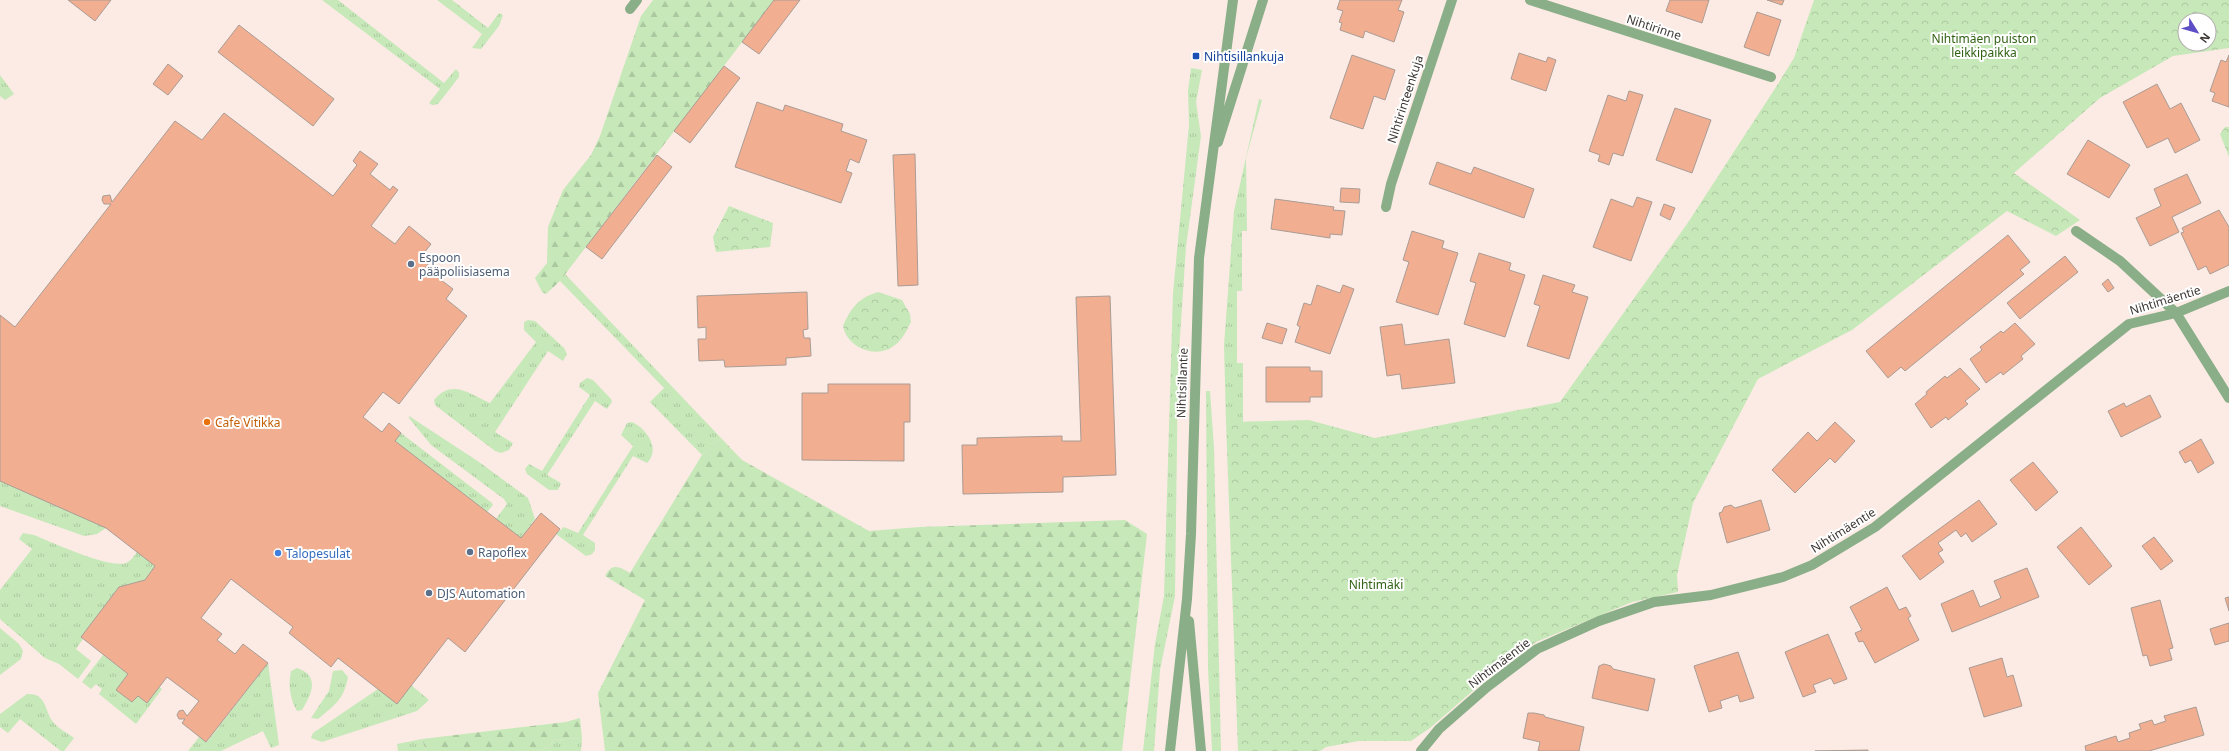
<svg xmlns="http://www.w3.org/2000/svg" width="2229" height="751" font-family="'Noto Sans',sans-serif">
  <style>
    .grass { fill: url(#grass-tufts) }
    .forest { fill: url(#forest-firs) }
    .park { fill: url(#park-crowns); fill-rule: evenodd }
    .building { fill: #f2ae90; stroke: #aa9c95 }
    .lines { fill: none; stroke-linecap: round; stroke-linejoin: round }
    .minor { stroke: #8aae88; stroke-width: 10 }
    .tertiary { stroke: #8aae88; stroke-width: 10 }
    .transit-dot { fill: #1a4fb4; stroke: #fff; stroke-width: 1.5 }
    .service-dot { fill: #5c6f8a; stroke: #fff; stroke-width: 1.5 }
    .food-dot { fill: #e8710a; stroke: #fff; stroke-width: 1.5 }
    .shop-dot { fill: #3f7fe0; stroke: #fff; stroke-width: 1.5 }
    .labels { text-anchor: middle; dominant-baseline: central; stroke-width: 4; stroke-linejoin: round; paint-order: stroke }
    .street-label { font-size: 12px; fill: #3d3734; stroke: #fff }
    .park-label { font-size: 12px; fill: #316214; stroke: #fff }
    .transit-label { font-size: 12px; fill: #164399; stroke: #fff; text-anchor: start }
    .service-label { font-size: 12px; fill: #4e5e75; stroke: #fff; text-anchor: start }
    .food-label { font-size: 12px; fill: #c56008; stroke: #fff; text-anchor: start }
    .shop-label { font-size: 12px; fill: #366cbe; stroke: #fff; text-anchor: start }
  </style>
  <defs>
    <pattern id="grass-tufts" width="24" height="20" patternUnits="userSpaceOnUse"><rect width="24" height="20" fill="#c7e8b9"/><path d="M3 7l-1-3M5 7V3M7 7l1-3M15 17l-1-3M17 17v-4M19 17l1-3" fill="none" stroke="#acc8a0"/></pattern>
    <pattern id="forest-firs" width="22" height="20" patternUnits="userSpaceOnUse"><rect width="22" height="20" fill="#c7e8b9"/><path d="M5 1l3.5 6h-7zM16 11l3.5 6h-7z" fill="#acc8a0"/></pattern>
    <pattern id="park-crowns" width="20" height="18" patternUnits="userSpaceOnUse"><rect width="20" height="18" fill="#c7e8b9"/><path d="M2 6a3 3 0 1 1 6 0M12 15a3 3 0 1 1 6 0" fill="none" stroke="#acc8a0"/></pattern>
  </defs>
  <rect width="100%" height="100%" fill="#fbebe4"/>
  <path class="grass" d="M322,0H338L444,83L456,69L459,73V77L438,104L432,105L429,103L440,89Z
    M437,0H452L488,28L499,13L503,15L499,26L481,49L472,48L482,34Z
    M1191,68L1202,70L1196,102L1201,136L1186,247L1178,367L1175,596L1160,670L1154,751H1143L1155,644L1164,596L1173,293L1189,125L1188,91Z
    M0,75L14,94L5,100L0,96Z
    M1259,99L1262,100L1246,158L1247,231H1242V291H1237V363H1243V422H1226L1224,345L1234,211Z
    M565,274L721,438L702,455L650,402L664,388L560,281Z
    M528,320L535,321L564,348L567,354L563,361L548,351L495,432L513,443L509,450L501,453L495,451L435,405L434,400C452,378 470,394 490,403L536,342L524,330V322Z
    M587,378L593,380L611,399L612,402L607,409L595,401L547,475L561,483L558,490H549L527,474L525,469L529,464L542,471L590,395L579,387L580,383Z
    M1206,391H1210L1214,448L1221,751H1212L1208,668Z
    M409,416L479,462L528,498L535,519L521,538L496,519L507,504L504,499L431,445L409,418Z
    M632,422C647,429 661,449 647,463L633,456L583,535L595,543V550L592,554L586,556L556,534L564,527L578,533L633,446L621,435L627,423Z
    M401,433L492,503L493,505L487,512L395,441Z
    M0,481L106,528L97,534L84,536L0,506Z
    M23,533L34,535C51,542 110,569 126,563C131,561 134,556 137,552L155,566L145,580L119,587L81,637L83,639L76,649L91,661L78,679L59,664L45,658L0,619V590L32,549L19,539Z
    M0,628L19,644L23,651L21,659L0,675Z
    M103,655L128,674L116,690L132,702L138,696L147,703L159,687L162,689L136,724L99,694L102,689L96,684L91,689L82,682Z
    M268,663L279,745L271,748L263,731L221,751H188L199,737L207,742Z
    M297,668C321,676 311,695 302,710L297,711C290,699 288,685 291,671Z
    M342,670L348,677C344,699 335,705 318,719L311,718L329,691L333,671Z
    M411,685L429,700L417,711L322,742L311,738L313,733L378,689Z
    M27,694C47,693 44,710 53,722C58,728 67,733 74,738L64,751H61L20,719L8,733L0,727V714Z
    M582,738L581,751H539L549,747L554,740Z
    M422,739L426,751H398L397,744Z"/>
  <path class="forest" d="M653,0H774L560,281L546,294L542,292L535,278L547,263L548,227L563,190L591,155L600,136L641,16Z
    M721,438L742,460L869,531L920,527L1125,520L1147,534L1122,751H605L598,693L645,600L605,576C612,562 620,567 630,573L702,455Z
    M580,718L582,738L554,740L549,747L539,751H426L422,739L566,722Z"/>
  <path class="park" d="M1814,0H2229V48L2173,56L2100,98L2014,173L2080,220L2056,236L2007,211L1852,330L1758,379L1693,503L1677,575L1678,592L1632,602L1536,642L1491,675L1430,728L1411,741H1359L1326,747L1320,751H1238L1226,422L1309,420L1375,438L1560,402L1687,224L1776,87L1794,58ZM2185,20H2209V44H2185Z
    M2225,127H2229V157L2220,134Z
    M729,206L773,223L770,247L716,252L713,237Z
    M878,292L902,300L910,314L911,322C907,330 902,340 895,345C877,360 847,348 843,326C851,308 858,298 878,292Z"/>
  <path class="building" d="M68,0H111L95,21Z
    M774,0H800L759,54L742,42Z
    M1340,0H1402L1398,10L1404,12L1394,42L1365,31L1363,38L1340,30L1342,23L1339,22L1343,11L1337,9Z
    M1670,0H1709L1702,23L1666,11Z
    M1767,0H1784L1782,5Z
    M1757,12L1781,20L1769,56L1744,47Z
    M239,25L334,99L313,126L218,52Z
    M1519,53L1546,62L1548,57L1556,60L1546,91L1511,79Z
    M1352,55L1395,70L1385,100L1374,96L1363,129L1330,118Z
    M2229,55V107L2212,101L2215,93L2210,91L2221,60L2226,62Z
    M168,64L183,76L168,95L153,84Z
    M724,66L740,78L690,143L674,131Z
    M2157,84L2170,109L2181,103L2200,140L2175,153L2168,138L2147,148L2123,102Z
    M1629,91L1643,95L1623,156L1613,153L1609,165L1598,161L1600,155L1589,151L1608,95L1626,101Z
    M757,102L783,111L785,105L843,124L841,131L867,140L859,163L850,159L846,171L852,173L841,203L735,167Z
    M1675,108L1711,120L1692,173L1656,160Z
    M224,113L333,196L357,165L353,161L360,151L378,164L370,174L390,190L393,186L398,190L371,226L395,244L409,226L431,244L424,253L432,259L425,268L453,289L446,299L467,316L399,404L383,392L363,417L382,432L389,423L401,433L395,441L521,538L541,513L560,529L465,652L448,638L397,704L338,658L331,667L289,633L293,627L231,579L201,618L222,634L217,640L235,654L243,644L268,663L206,742L182,723L185,719H179L177,715L179,711L183,710L187,716L199,701L167,677L147,703L138,696L132,702L116,690L128,674L81,637L119,587L145,580L155,566L106,528L0,481V315L15,327L111,204H104L102,200L103,196L110,195L112,202L175,121L202,140Z
    M2088,140L2130,165L2109,198L2067,174Z
    M915,154L918,285L898,286L893,155Z
    M657,155L672,167L602,259L586,247Z
    M1437,162L1471,174L1474,167L1534,189L1524,218L1429,184Z
    M2187,174L2201,203L2172,217L2179,232L2150,246L2136,218L2161,206L2154,189Z
    M1341,188L1360,189L1359,203L1340,202Z
    M1637,197L1652,202L1631,261L1593,247L1611,199L1633,207Z
    M1275,199L1334,207L1333,210L1345,211L1342,235L1330,234V238L1271,229Z
    M1664,204L1675,208L1670,220L1660,215Z
    M2219,210L2229,227V265L2210,274L2206,266L2198,270L2181,233L2184,232L2182,228Z
    M1412,231L1444,241L1442,248L1458,253L1438,315L1396,302L1409,262L1403,260Z
    M2008,235L2030,262L2020,270L2024,274L1905,371L1901,367L1888,378L1866,351Z
    M1479,253L1511,263L1509,270L1525,275L1505,337L1464,324L1476,283L1470,281Z
    M2065,256L2078,272L2020,319L2007,303Z
    M1543,275L1575,285L1572,292L1588,297L1569,359L1527,346L1540,306L1534,304Z
    M2108,279L2114,288L2108,292L2102,284Z
    M1317,285L1340,293L1343,285L1354,289L1330,354L1295,342L1300,327L1297,325L1304,303L1311,305Z
    M807,292L808,329L803,330L804,338H810L811,356L786,358V365L725,367L724,360L699,361L698,339H706V327L698,328L697,296Z
    M1110,296L1116,475L1063,477V492L963,494L962,445H977V438L1062,436V441H1081L1076,297Z
    M1267,323L1287,329L1282,344L1262,338Z
    M2015,323L2035,344L2021,356L2023,359L2003,375L2001,372L1986,383L1970,359L1982,350L1980,347L2001,331L2003,333Z
    M1402,324L1405,345L1449,339L1455,383L1402,389L1400,374L1387,376L1380,327Z
    M1266,367H1310V371H1322V397H1310V402H1266Z
    M1960,368L1980,389L1965,401L1968,404L1948,420L1946,417L1931,428L1915,404L1927,394L1926,392L1945,376L1947,378Z
    M828,384H910V422H904V461L802,460V393H828Z
    M2150,395L2161,417L2121,437L2108,411L2124,403L2126,407Z
    M1835,422L1855,441L1835,463L1830,458L1795,493L1772,470L1808,432L1817,441Z
    M2201,439L2214,463L2198,473L2191,460L2185,463L2179,452Z
    M2033,462L2058,492L2036,511L2010,480Z
    M1761,500L1770,530L1727,543L1719,513L1722,512L1724,507L1731,505L1735,508Z
    M1979,500L1997,524L1972,542L1966,533L1961,537L1956,530L1938,543L1943,550L1938,553L1944,562L1920,580L1902,556Z
    M2081,527L2112,566L2089,585L2057,547Z
    M2154,537L2173,561L2161,570L2142,546Z
    M2027,568L2039,597L1952,632L1941,604L1973,590L1980,607L2001,598L1994,581Z
    M1887,587L1899,610L1906,607L1911,616L1908,618L1919,640L1875,663L1863,641L1859,642L1855,633L1862,630L1850,607Z
    M2229,597V611L2225,598Z
    M2160,600L2173,648L2169,649L2172,660L2150,666L2147,655L2143,656L2131,608Z
    M2229,623V641L2215,645L2210,629Z
    M1828,634L1847,679L1834,684L1831,678L1813,685L1816,692L1803,697L1785,652Z
    M1738,652L1754,698L1740,702L1738,695L1720,701L1722,708L1709,712L1694,666Z
    M2002,658L2007,677L2013,675L2022,706L1984,717L1969,668Z
    M1604,664L1611,666L1613,669L1655,679L1648,711L1592,698L1599,666Z
    M2196,707L2204,735L2149,751H2086L2085,746L2116,736L2118,742L2130,738L2129,733L2141,729L2139,724L2152,720L2154,725L2166,721L2164,716Z
    M1528,713H1534L1544,715L1545,717L1584,727L1579,751H1538L1540,742L1523,738Z
    M1868,750V751H1815Z"/>
  <g class="lines">
    <path class="minor" d="M1530,0L1771,77
      M630,9L637,0
      M1386,207L1391,184L1452,0
      M2076,231L2120,261L2176,313L2229,398
      M1421,751L1439,729L1487,687L1537,649L1599,621L1654,602L1711,595L1783,577L1812,565L1875,527L2129,324L2176,313L2229,291"/>
    <path class="tertiary" d="M1218,142L1263,0
      M1189,621L1201,751
      M1170,751L1187,599L1191,534L1199,258L1233,0"/>
  </g>
  <rect class="transit-dot" x="1192" y="52" width="8" height="8" rx="2"/>
  <g class="service-dot">
    <circle cx="411" cy="264" r="4"/>
    <circle cx="470" cy="552" r="4"/>
    <circle cx="429" cy="593" r="4"/>
  </g>
  <circle class="food-dot" cx="207" cy="422" r="4"/>
  <circle class="shop-dot" cx="278" cy="553" r="4"/>
  <g class="labels">
    <g class="street-label">
      <text transform="translate(1654 27) rotate(18)">Nihtirinne</text>
      <text transform="translate(1405 99) rotate(-72)">Nihtirinteenkuja</text>
      <text transform="translate(2165 300) rotate(-17)">Nihtimäentie</text>
      <text transform="translate(1182 383) rotate(-88)">Nihtisillantie</text>
      <text transform="translate(1843 530) rotate(-32)">Nihtimäentie</text>
      <text transform="translate(1499 663) rotate(-37)">Nihtimäentie</text>
    </g>
    <g class="park-label">
      <text x="1984" y="38">Nihtimäen puiston<tspan x="1984" dy="14">leikkipaikka</tspan></text>
      <text x="1376" y="584">Nihtimäki</text>
    </g>
    <g class="transit-label">
      <text x="1204" y="56">Nihtisillankuja</text>
    </g>
    <g class="service-label">
      <text x="419" y="257">Espoon<tspan x="419" dy="14">pääpoliisiasema</tspan></text>
      <text x="478" y="552">Rapoflex</text>
      <text x="437" y="593">DJS Automation</text>
    </g>
    <g class="food-label">
      <text x="215" y="422">Cafe Vitikka</text>
    </g>
    <g class="shop-label">
      <text x="286" y="553">Talopesulat</text>
    </g>
  </g>
  <g transform="translate(2197 32) rotate(127)"><circle r="19" fill="#ffffff" stroke="#b1afae"/>
  <path d="M0-3L7 15L0 10L-7 15Z" fill="#5e4ec6"/>
  <text y="-6" font-size="11" font-weight="bold" text-anchor="middle" fill="#3d3734">N</text>
  </g>
</svg>
